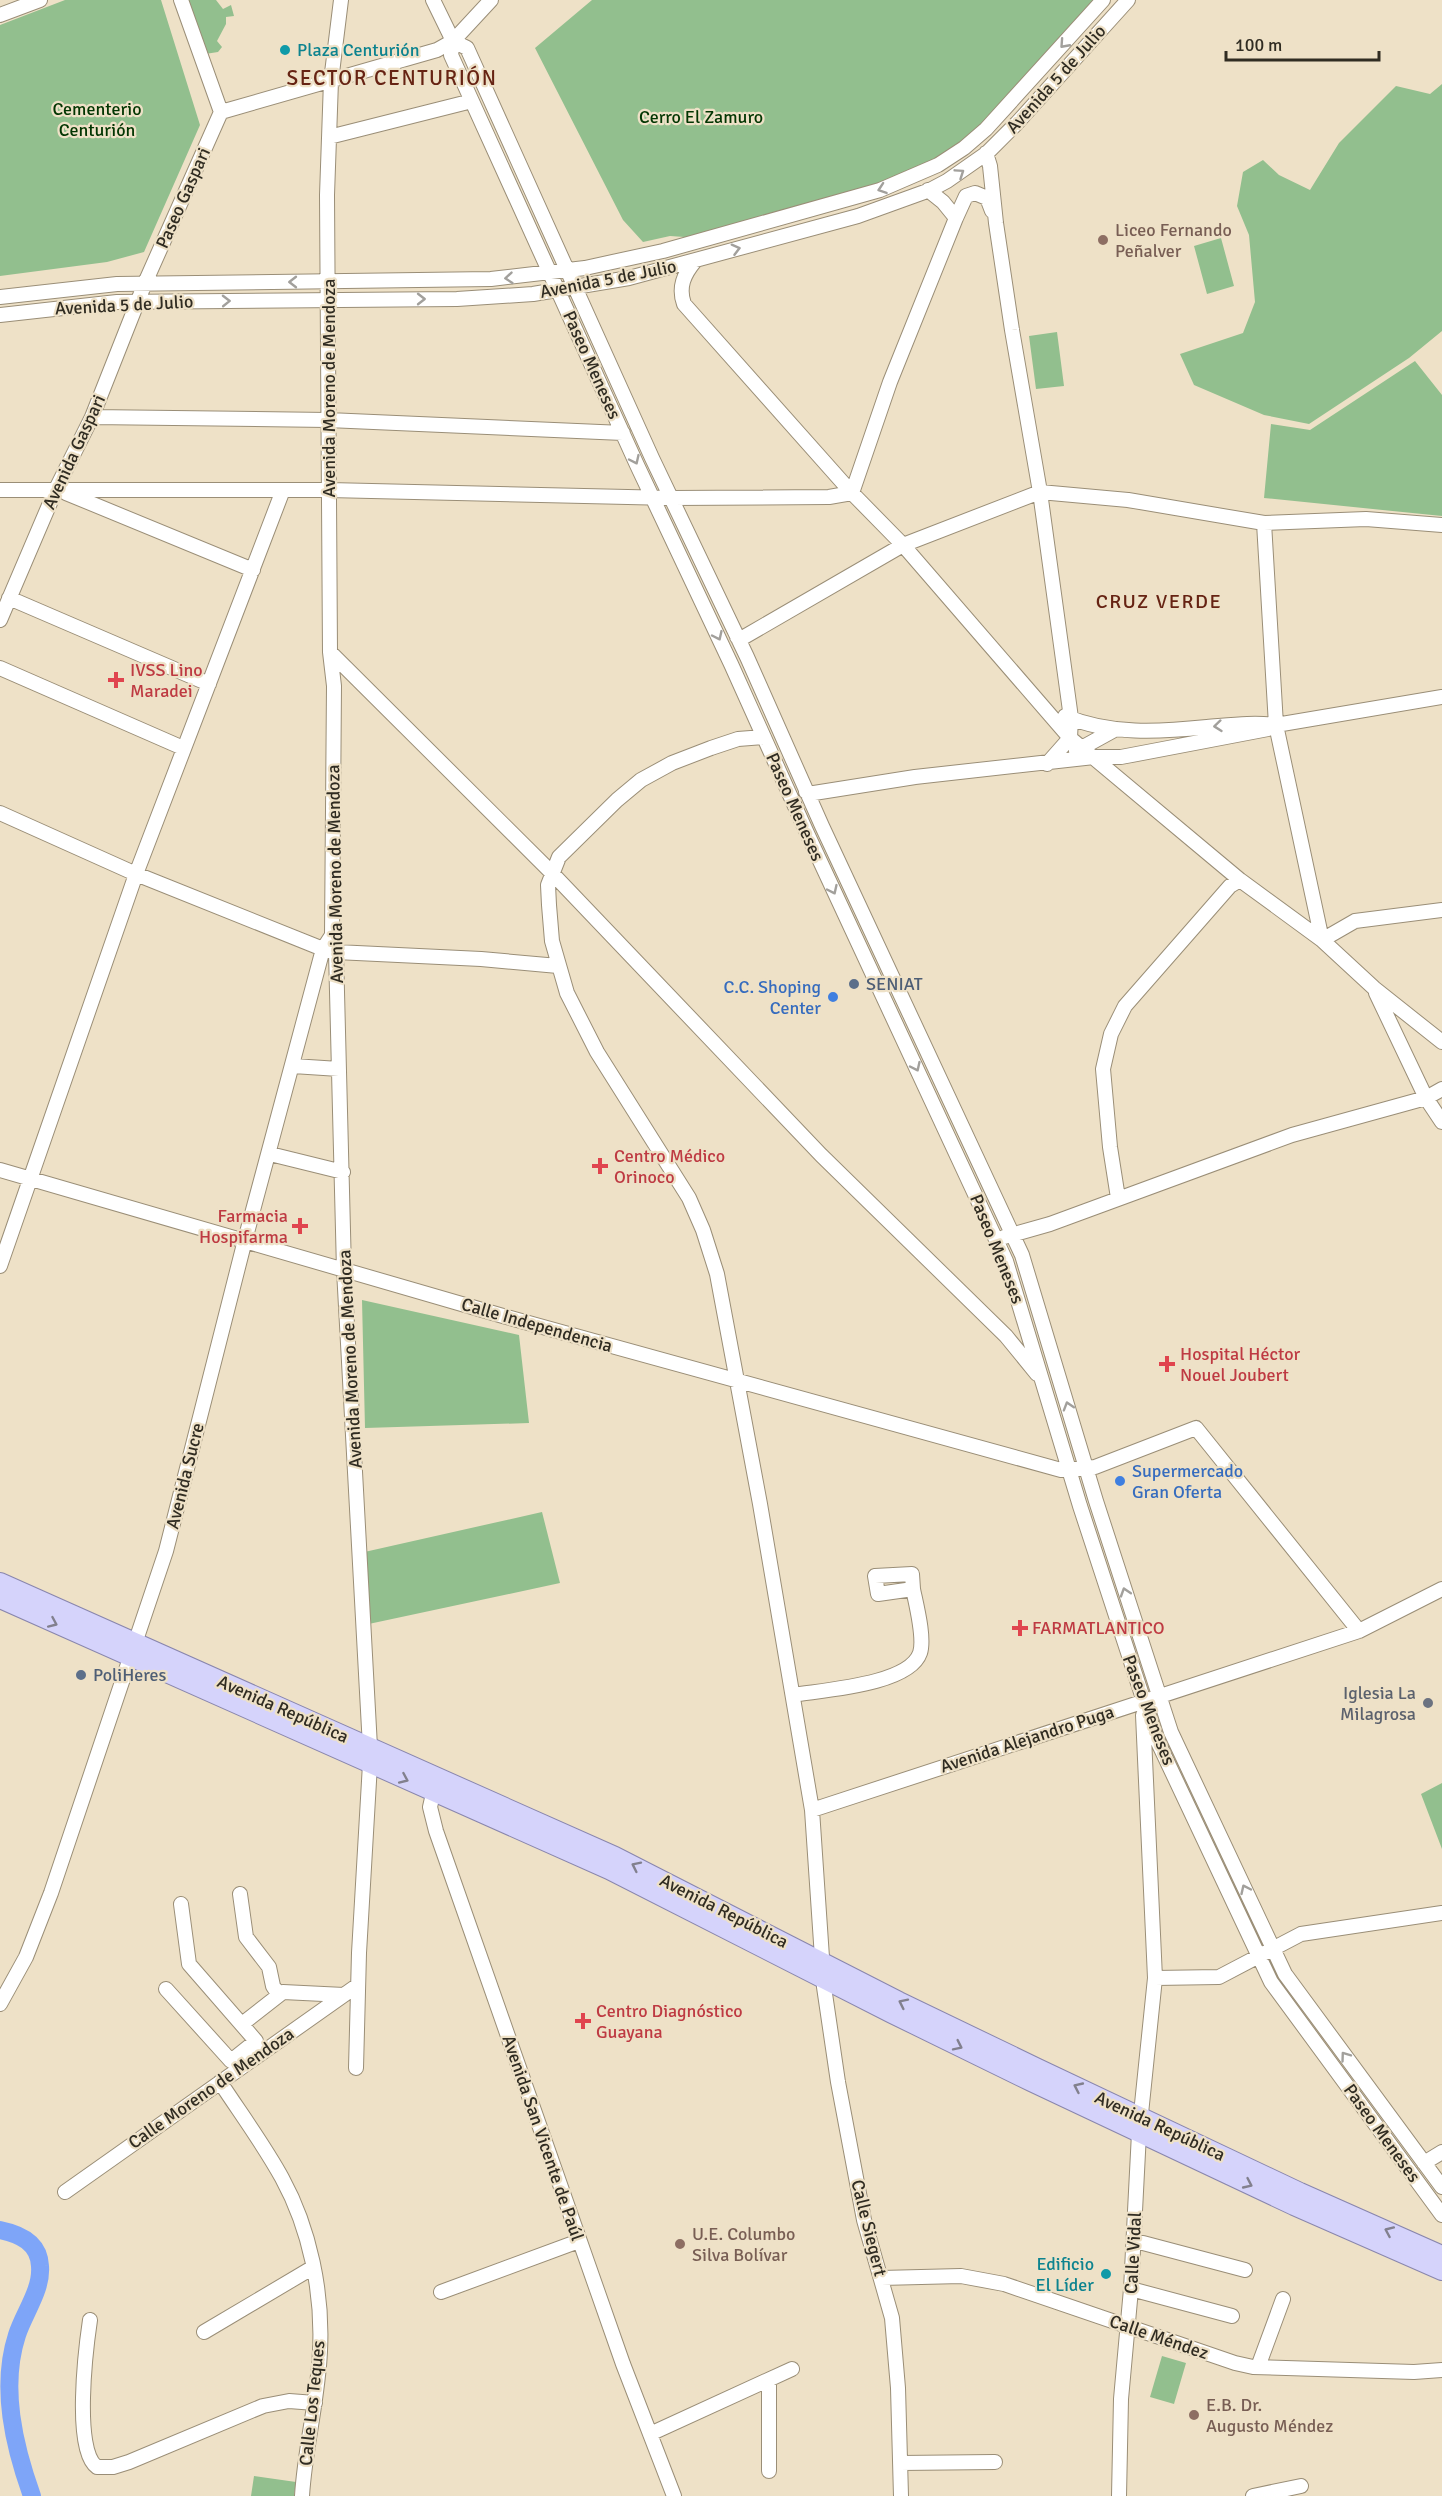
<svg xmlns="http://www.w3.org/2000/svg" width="1442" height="2496" font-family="Signika,sans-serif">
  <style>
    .green { fill: #92bf8e }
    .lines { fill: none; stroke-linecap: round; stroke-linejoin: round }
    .river { stroke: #7ea5f8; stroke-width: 18 }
    .minor-casing { stroke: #9a8e77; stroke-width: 16 }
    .major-casing { stroke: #8986ad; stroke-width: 20 }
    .minor { stroke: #fff; stroke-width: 14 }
    .major { stroke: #d5d3fb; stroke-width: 18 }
    .oneway { stroke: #a2a09c }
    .oneway2 { stroke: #82808e }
    .culture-dot { fill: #0f9aa8; stroke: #eee1c7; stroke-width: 2 }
    .education-dot { fill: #8d6e63; stroke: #eee1c7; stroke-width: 2 }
    .health-dot { fill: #e0444e; stroke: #eee1c7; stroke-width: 2 }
    .service-dot { fill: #5c6f8a; stroke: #eee1c7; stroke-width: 2 }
    .shop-dot { fill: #3f7fe0; stroke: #eee1c7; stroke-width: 2 }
    .worship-dot { fill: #6b7280; stroke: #eee1c7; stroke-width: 2 }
    .labels { text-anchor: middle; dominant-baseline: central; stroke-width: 4.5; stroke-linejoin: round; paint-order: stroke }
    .culture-label { font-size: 18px; fill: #0d838f; stroke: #eee1c7; text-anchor: start }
    .street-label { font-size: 18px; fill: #302c22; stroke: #eee1c7 }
    .park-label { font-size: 18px; fill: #023602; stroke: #eee1c7 }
    .education-label { font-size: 18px; fill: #785e54; stroke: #eee1c7; text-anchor: start }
    .health-label { font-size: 18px; fill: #be3a42; stroke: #eee1c7; text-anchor: start }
    .service-label { font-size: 18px; fill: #4e5e75; stroke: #eee1c7; text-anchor: start }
    .shop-label { font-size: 18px; fill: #366cbe; stroke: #eee1c7; text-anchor: end }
    .worship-label { font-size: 18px; fill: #5b616d; stroke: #eee1c7; text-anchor: end }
    .neighbourhood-label { font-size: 20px; letter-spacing: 1.5px; fill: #662313; stroke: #eee1c7 }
    .quarter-label { font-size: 21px; letter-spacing: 1.5px; fill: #662313; stroke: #eee1c7 }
  </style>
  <rect width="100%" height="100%" fill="#eee1c7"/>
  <path class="green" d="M65,0H161L200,125L144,252L107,262L0,276V25Z
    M187,0H216L223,9L231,5L234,16L226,17V24L217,41L222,47L218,52L205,54Z
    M592,0H1097L998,117L930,166L888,184L699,238L670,236L643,242L623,220L535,48Z
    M1442,84V331L1409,358L1309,424L1264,415L1194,385L1180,354L1243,333L1255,302L1249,235L1237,206L1243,172L1263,160L1279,175L1310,190L1339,143L1396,86L1430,94Z
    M1221,238L1234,286L1207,294L1194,246Z
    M1057,332L1064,386L1036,389L1029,336Z
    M1415,361L1442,395V516L1264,498L1271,424L1310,430Z
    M362,1300L519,1335L529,1423L365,1428Z
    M542,1512L560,1583L364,1625L360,1553Z
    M1442,1783V1849L1421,1794Z
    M1162,2356L1186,2363L1174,2404L1150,2397Z
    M254,2476L296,2482L294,2496H251Z"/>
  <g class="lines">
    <path class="river" d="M0,2230C20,2234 39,2243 40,2266C42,2290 24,2313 17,2335C0,2387 14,2446 32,2496"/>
    <g class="minor-casing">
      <path id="minor" d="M181,0L221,112
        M341,0L331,81L327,195L330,652L334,686L332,935L336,952L344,1270L370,1747
        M433,0L453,41
        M0,15L40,0
        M453,41L451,55L637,465L731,664L807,833L1006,1261L1080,1506L1156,1738L1271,1982L1442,2215
        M453,41L467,48L652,458L747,657L822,826L1022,1255L1096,1501L1171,1732L1285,1974L1442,2187
        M221,112L437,50L453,41L491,0
        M329,137L472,101
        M986,153L990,166L996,223L1012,330L1040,492L1071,718L1070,738L1047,764
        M956,218L966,196L975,193L987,198L992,211
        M695,261C684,274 678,287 684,304L852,493L903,545L1070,738L1240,880L1322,940L1374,988L1442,1042
        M0,297L117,284L491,279L585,268L663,251L880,190L938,165L964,148L986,129L1103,0
        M0,315L117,302L457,299L533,294L629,278L858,216L930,190L947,181L987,153L1017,123L1128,0
        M92,417L328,420L623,433
        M0,490H329L671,498L829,497L852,493L890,382L956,218L943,202L928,190
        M66,493L253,570
        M1264,523L1276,725L1322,940L1355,921L1442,910
        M9,598L209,684
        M0,620L56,489L92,417L145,283L221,112
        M737,637H744L903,545L1040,492L1128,500L1264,523L1366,519L1442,525
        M330,652L551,872L821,1155L1006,1336L1037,1374
        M0,668L183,748
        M1065,716C1110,735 1159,732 1207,727C1231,725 1253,722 1276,725L1442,697
        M764,737L738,739L711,748L672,763L641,780L617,800L559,857L548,885L549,905L552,941L567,993L597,1052L689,1198L703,1230L717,1274L760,1504L812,1810L824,1987L838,2082L864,2220L892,2318L898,2388L901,2496
        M1076,751L1116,729
        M806,792L814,793L915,777L1094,757H1121L1268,729L1276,725
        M0,813L136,874L323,949L336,952L481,959L558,966
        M1376,993L1426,1098L1442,1122
        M293,1066L339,1069
        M270,1154L343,1172
        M0,1170L503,1316L1061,1470L1095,1467L1196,1428L1359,1631
        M1118,1198L1110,1147L1103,1069L1111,1034L1125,1006L1230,886L1240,880
        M1004,1237L1050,1224L1292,1135L1426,1098L1442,1089
        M0,1266L136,874L283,490
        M912,1574L913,1589L878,1594L875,1576Z
        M793,1695C822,1690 909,1685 920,1653C925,1638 916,1604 913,1589
        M435,1785L430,1807L436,1831L623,2364L674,2496
        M812,1810L1359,1631L1442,1589
        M240,1894L246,1937L269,1967L273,1986L279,1995
        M1155,1978L1219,1977L1301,1934L1442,1913
        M166,1989L231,2061L256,2041L189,1964L181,1904
        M0,2004L26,1957L51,1893L166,1551L245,1240L323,949L332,935
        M242,2024L283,1992L344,1995
        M356,2068L359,1953L370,1764
        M220,2082C241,2114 264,2145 282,2178C310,2229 323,2293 320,2351C318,2400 305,2447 302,2496
        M1424,2163L1442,2152
        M65,2192L358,1985
        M1134,2243H1143L1245,2270
        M881,2278L961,2276L1004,2284L1235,2363L1253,2367L1414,2372L1442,2370
        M1131,2289L1232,2316
        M441,2292L579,2241
        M90,2320C86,2347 73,2451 97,2467H113L129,2462L263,2406L289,2401L315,2403
        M204,2332L312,2268
        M1258,2367L1283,2299
        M650,2434L792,2369
        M900,2463L995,2462
        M769,2471V2380
        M1119,2496L1121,2399L1131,2289L1139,2133L1155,1978L1143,1715
        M1253,2496L1301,2486"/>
    </g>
    <g class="major-casing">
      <path id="major" d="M0,1582L615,1856L899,2001L1038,2068L1300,2192L1442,2255
        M0,1599L609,1870L892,2014L1031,2082L1294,2206L1442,2271"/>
    </g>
    <use href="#minor" class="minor"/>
    <use href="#major" class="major"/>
  </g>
  <defs><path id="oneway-chevron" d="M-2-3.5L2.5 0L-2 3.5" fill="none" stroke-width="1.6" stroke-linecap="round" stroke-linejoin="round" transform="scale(1.5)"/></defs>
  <g class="oneway">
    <use href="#oneway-chevron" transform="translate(1064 44) rotate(132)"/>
    <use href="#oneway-chevron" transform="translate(960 173) rotate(-34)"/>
    <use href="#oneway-chevron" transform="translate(882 189) rotate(161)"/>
    <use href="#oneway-chevron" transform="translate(736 249) rotate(-15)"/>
    <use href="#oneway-chevron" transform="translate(509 278) rotate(175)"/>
    <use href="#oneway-chevron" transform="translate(293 282) rotate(180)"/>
    <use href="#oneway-chevron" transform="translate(421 299)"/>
    <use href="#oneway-chevron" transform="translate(226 301) rotate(-1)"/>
    <use href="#oneway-chevron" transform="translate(635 460) rotate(65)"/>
    <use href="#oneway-chevron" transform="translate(718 636) rotate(65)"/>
    <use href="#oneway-chevron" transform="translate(1218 726) rotate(174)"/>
    <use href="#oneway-chevron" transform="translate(833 890) rotate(65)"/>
    <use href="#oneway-chevron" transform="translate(916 1067) rotate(65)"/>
    <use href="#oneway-chevron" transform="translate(1068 1406) rotate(-107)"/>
    <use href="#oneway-chevron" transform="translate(1125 1592) rotate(-108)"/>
    <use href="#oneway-chevron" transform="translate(1245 1889) rotate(-115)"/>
    <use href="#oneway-chevron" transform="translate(1345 2056) rotate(-126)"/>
  </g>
  <g class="oneway2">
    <use href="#oneway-chevron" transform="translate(53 1623) rotate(24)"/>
    <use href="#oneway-chevron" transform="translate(404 1779) rotate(24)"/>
    <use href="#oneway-chevron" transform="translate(636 1866) rotate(-154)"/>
    <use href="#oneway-chevron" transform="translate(903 2003) rotate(-154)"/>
    <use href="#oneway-chevron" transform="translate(958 2046) rotate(26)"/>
    <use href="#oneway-chevron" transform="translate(1078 2087) rotate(-155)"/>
    <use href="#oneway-chevron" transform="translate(1248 2184) rotate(25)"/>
    <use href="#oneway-chevron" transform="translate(1389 2231) rotate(-156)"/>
  </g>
  <g class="culture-dot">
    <circle cx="285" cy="50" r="6"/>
    <circle cx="1106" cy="2274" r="6"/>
  </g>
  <g class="education-dot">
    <circle cx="1103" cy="240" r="6"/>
    <circle cx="680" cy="2244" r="6"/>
    <circle cx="1194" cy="2415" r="6"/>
  </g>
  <g class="health-dot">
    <path d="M113 671h6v6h6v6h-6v6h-6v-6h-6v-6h6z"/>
    <path d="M597 1157h6v6h6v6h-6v6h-6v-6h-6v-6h6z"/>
    <path d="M297 1217h6v6h6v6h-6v6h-6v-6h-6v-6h6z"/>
    <path d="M1164 1355h6v6h6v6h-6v6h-6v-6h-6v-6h6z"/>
    <path d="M1017 1619h6v6h6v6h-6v6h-6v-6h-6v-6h6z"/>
    <path d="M580 2012h6v6h6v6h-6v6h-6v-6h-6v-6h6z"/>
  </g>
  <g class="service-dot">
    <circle cx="854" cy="984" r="6"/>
    <circle cx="81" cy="1675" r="6"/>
  </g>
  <g class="shop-dot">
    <circle cx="833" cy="997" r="6"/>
    <circle cx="1120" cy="1481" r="6"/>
  </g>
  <circle class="worship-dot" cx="1428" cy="1703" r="6"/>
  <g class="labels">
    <g class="culture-label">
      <text x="297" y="50">Plaza Centurión</text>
      <text x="1094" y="2264" text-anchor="end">Edificio<tspan x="1094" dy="21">El Líder</tspan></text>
    </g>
    <g class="street-label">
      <text transform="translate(1056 79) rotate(-48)">Avenida 5 de Julio</text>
      <text transform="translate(183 198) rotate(-66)">Paseo Gaspari</text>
      <text transform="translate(608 279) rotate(-11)">Avenida 5 de Julio</text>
      <text transform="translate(124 305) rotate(-3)">Avenida 5 de Julio</text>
      <text transform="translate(592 365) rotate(66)">Paseo Meneses</text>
      <text transform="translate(329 388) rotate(-90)">Avenida Moreno de Mendoza</text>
      <text transform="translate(74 452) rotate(-65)">Avenida Gaspari</text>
      <text transform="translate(795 807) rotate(66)">Paseo Meneses</text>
      <text transform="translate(335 874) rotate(-91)">Avenida Moreno de Mendoza</text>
      <text transform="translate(997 1249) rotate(68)">Paseo Meneses</text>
      <text transform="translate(537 1325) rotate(16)">Calle Independencia</text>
      <text transform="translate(350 1359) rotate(-93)">Avenida Moreno de Mendoza</text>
      <text transform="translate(185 1476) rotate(-76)">Avenida Sucre</text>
      <text transform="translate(283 1709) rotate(24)">Avenida República</text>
      <text transform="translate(1149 1710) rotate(69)">Paseo Meneses</text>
      <text transform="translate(1027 1739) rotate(-18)">Avenida Alejandro Puga</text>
      <text transform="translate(724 1911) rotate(27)">Avenida República</text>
      <text transform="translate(211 2088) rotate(-35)">Calle Moreno de Mendoza</text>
      <text transform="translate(1160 2126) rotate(25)">Avenida República</text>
      <text transform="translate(1382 2133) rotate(54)">Paseo Meneses</text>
      <text transform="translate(543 2138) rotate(71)">Avenida San Vicente de Paúl</text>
      <text transform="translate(869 2228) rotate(76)">Calle Siegert</text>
      <text transform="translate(1133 2253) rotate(-87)">Calle Vidal</text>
      <text transform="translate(1159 2337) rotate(19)">Calle Méndez</text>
      <text transform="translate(312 2403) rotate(-84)">Calle Los Teques</text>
    </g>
    <g class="park-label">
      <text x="97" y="109">Cementerio<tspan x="97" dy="21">Centurión</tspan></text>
      <text x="701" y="117">Cerro El Zamuro</text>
    </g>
    <g class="education-label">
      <text x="1115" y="230">Liceo Fernando<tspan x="1115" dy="21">Peñalver</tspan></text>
      <text x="692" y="2234">U.E. Columbo<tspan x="692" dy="21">Silva Bolívar</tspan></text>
      <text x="1206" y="2405">E.B. Dr.<tspan x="1206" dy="21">Augusto Méndez</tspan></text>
    </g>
    <g class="health-label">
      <text x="130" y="670">IVSS Lino<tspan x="130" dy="21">Maradei</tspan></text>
      <text x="614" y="1156">Centro Médico<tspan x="614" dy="21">Orinoco</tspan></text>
      <text x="288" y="1216" text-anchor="end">Farmacia<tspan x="288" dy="21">Hospifarma</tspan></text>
      <text x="1180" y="1354">Hospital Héctor<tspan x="1180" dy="21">Nouel Joubert</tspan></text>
      <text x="1032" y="1628">FARMATLANTICO</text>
      <text x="596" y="2011">Centro Diagnóstico<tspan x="596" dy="21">Guayana</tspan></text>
    </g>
    <g class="service-label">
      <text x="866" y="984">SENIAT</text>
      <text x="93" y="1675">PoliHeres</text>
    </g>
    <g class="shop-label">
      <text x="821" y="987">C.C. Shoping<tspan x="821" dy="21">Center</tspan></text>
      <text x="1132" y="1471" text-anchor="start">Supermercado<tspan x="1132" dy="21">Gran Oferta</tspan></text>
    </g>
    <g class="worship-label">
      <text x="1416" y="1693">Iglesia La<tspan x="1416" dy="21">Milagrosa</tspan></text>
    </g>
    <g class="neighbourhood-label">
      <text x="1159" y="601">CRUZ VERDE</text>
    </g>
    <g class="quarter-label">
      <text x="392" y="78">SECTOR CENTURIÓN</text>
    </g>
  </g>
  <path d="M1226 51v9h153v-9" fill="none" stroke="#302c22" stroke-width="3"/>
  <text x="1235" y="51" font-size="18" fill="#302c22" stroke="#eee1c7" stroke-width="4.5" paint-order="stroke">100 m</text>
</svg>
